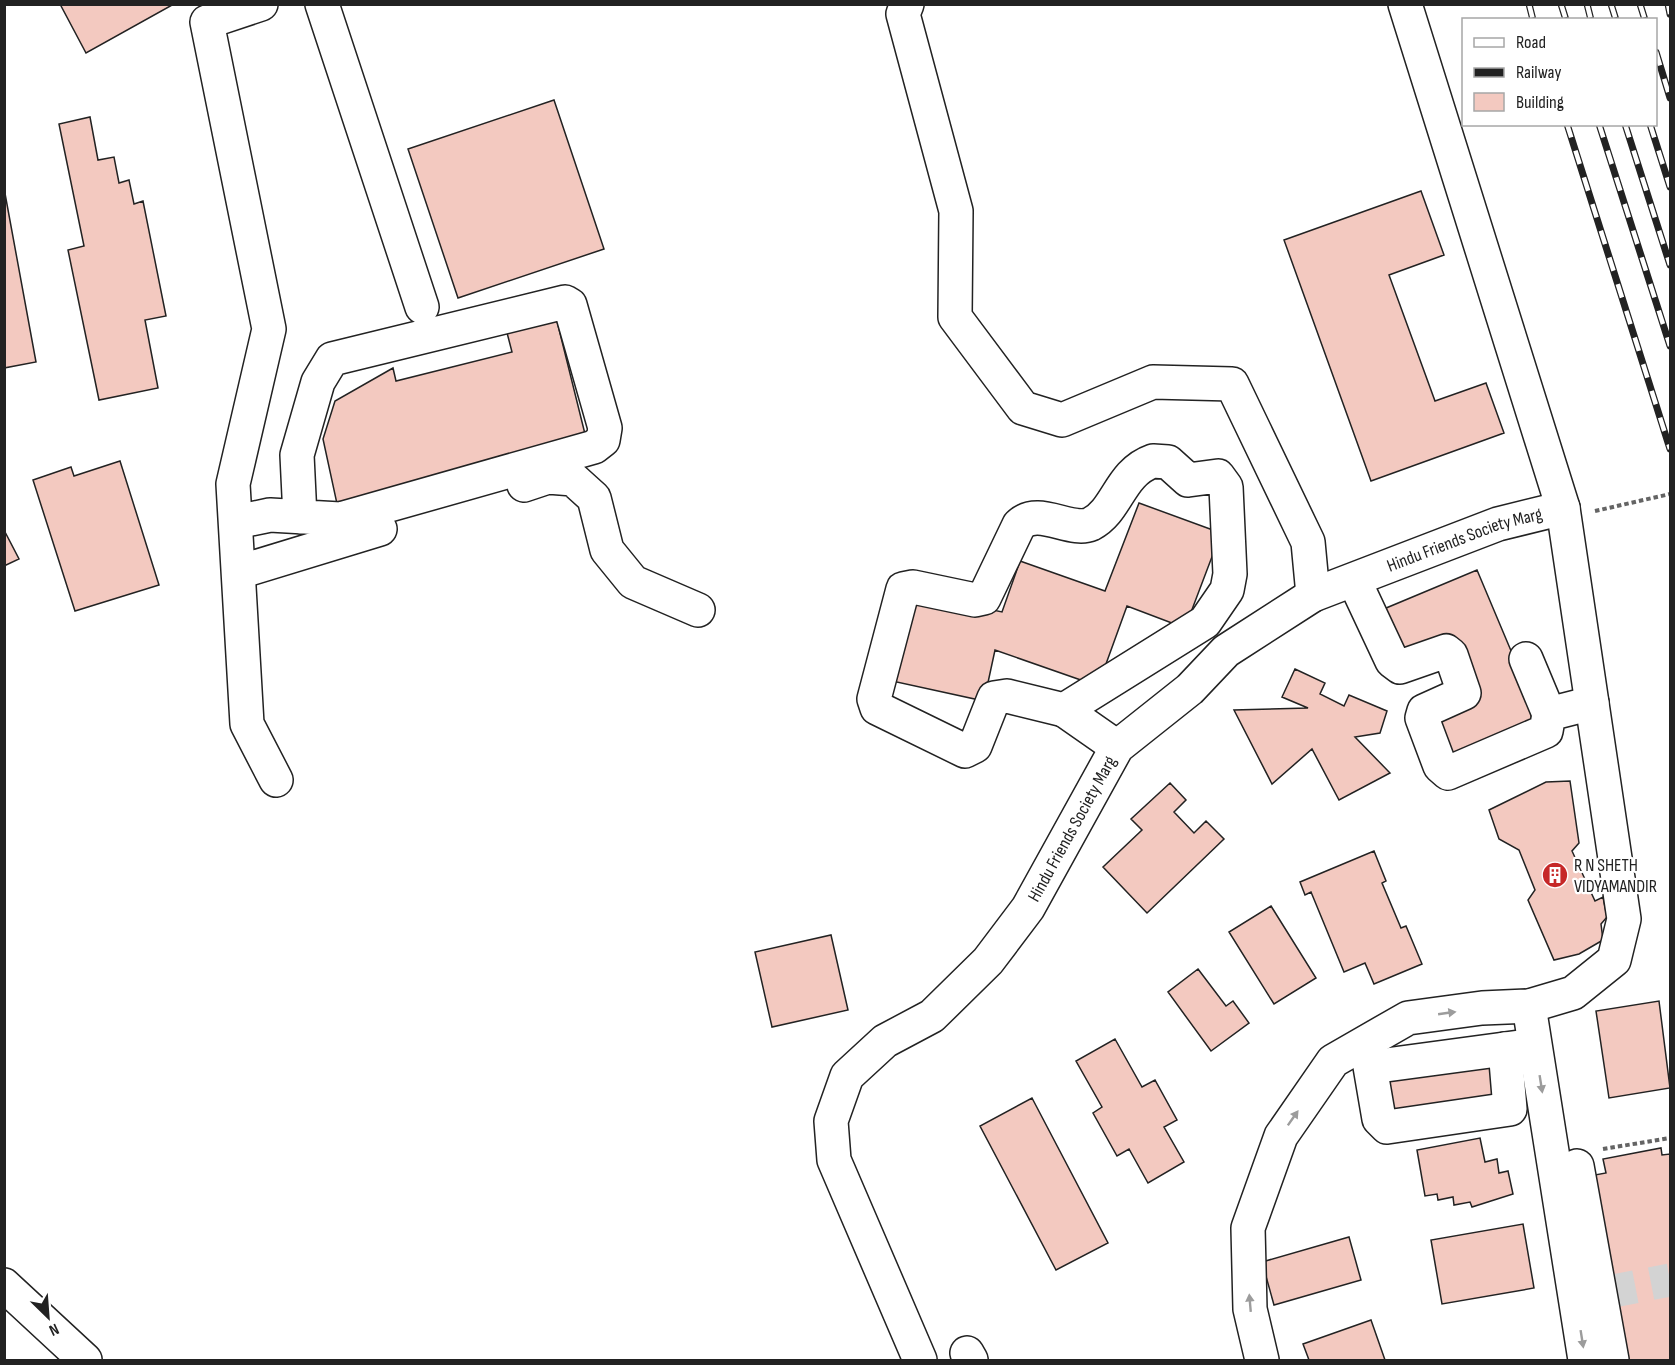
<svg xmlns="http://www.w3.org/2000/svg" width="1675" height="1365" font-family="'Sofia Sans Condensed',sans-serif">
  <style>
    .building { fill: #f3c9c0; stroke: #222; stroke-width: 1.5 }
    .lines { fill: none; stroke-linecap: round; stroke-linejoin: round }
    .minor-tunnel { stroke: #d3d3d3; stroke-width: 33; stroke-dasharray: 33 16; stroke-linecap: butt }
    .minor-casing { stroke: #222; stroke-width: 36 }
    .path { stroke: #646464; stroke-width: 4; stroke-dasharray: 4.5 3; stroke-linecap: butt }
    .minor { stroke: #fff; stroke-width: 33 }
    .rail-casing { stroke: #222; stroke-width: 7 }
    .rail { stroke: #fff; stroke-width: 4.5; stroke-dasharray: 14; stroke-linecap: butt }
    .oneway { fill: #9c9c9c }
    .labels { text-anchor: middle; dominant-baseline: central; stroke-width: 4.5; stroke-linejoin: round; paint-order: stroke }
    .street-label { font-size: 18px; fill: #222; stroke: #fff }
    .poi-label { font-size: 18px; fill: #222; stroke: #fff; text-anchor: start }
  </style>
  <rect width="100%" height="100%" fill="#fff"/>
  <path class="building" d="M60,4H174L86,53Z
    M554,100L604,249L458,298L408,149Z
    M90,117L98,160L114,157L119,183L129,180L134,204L143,201L166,316L145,320L158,388L99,400L68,250L84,246L59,124Z
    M4,188L36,362L4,368Z
    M1421,191L1444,255L1389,275L1435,401L1486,383L1504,433L1371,481L1284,240Z
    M555,313L586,438L339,513L323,439L335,401L393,368L396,381L512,352L505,325Z
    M120,461L159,585L75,611L33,480L71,467L74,476Z
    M1139,503L1221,533L1185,628L1127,606L1098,686L995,650L984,701L892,681L912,593L1002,612L1020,561L1105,591Z
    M4,530L19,559L4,566Z
    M1477,570L1541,722L1446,766L1427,716L1473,695L1451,640L1400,661L1379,611Z
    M1295,669L1325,683L1320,694L1344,706L1349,695L1387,711L1380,733L1355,737L1390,773L1339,800L1312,749L1272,784L1234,710L1308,708L1282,697Z
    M1570,781L1579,843L1572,851L1595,901L1603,897L1607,917L1601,924L1603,940L1579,954L1554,960L1528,900L1535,890L1519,850L1499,839L1489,810L1546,782Z
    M1170,783L1186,800L1174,812L1194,833L1206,821L1224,839L1147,913L1103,867L1142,830L1131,819Z
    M1374,851L1386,881L1382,883L1401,928L1406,926L1422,964L1374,984L1365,963L1344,972L1311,892L1305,895L1300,882Z
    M1271,906L1316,978L1274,1004L1229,932Z
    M831,935L848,1010L772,1027L755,952Z
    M1198,969L1226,1006L1233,1001L1249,1023L1211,1051L1168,992Z
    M1659,1001L1670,1088L1609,1098L1596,1011Z
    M1115,1039L1142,1087L1155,1080L1177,1120L1164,1127L1184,1162L1148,1183L1129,1149L1117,1156L1093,1113L1102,1107L1076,1061Z
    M1494,1063L1505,1101L1393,1117L1382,1079Z
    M1032,1098L1108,1243L1056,1270L980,1126Z
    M1480,1138L1485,1162L1497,1159L1499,1173L1508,1171L1513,1194L1472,1207L1470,1202L1454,1205L1453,1197L1438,1200L1437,1194L1425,1196L1417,1150Z
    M1661,1148L1662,1155L1670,1154V1360H1617L1584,1177L1606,1173L1603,1159Z
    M1523,1224L1534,1288L1442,1304L1431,1240Z
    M1349,1237L1361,1280L1274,1305L1262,1262Z
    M1371,1320L1385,1360H1309L1303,1344Z"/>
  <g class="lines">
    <path class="minor-tunnel" d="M1603,1293L1670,1280"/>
    <g class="minor-casing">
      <g id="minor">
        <path d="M261,4L207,22L269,329L233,484L247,724L276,780"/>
        <path d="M322,4L422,307"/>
        <path d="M907,4L903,14L956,211L955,317L1023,408L1062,420L1153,382L1232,384L1308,542L1313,595"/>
        <path d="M1153,461L1168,462L1188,480L1218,476L1226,487L1230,574L1227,590L1205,622L1064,710L1007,696L994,698L975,746L965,751L877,708L874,699L903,589L913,587L975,600L984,598L1019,525C1038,506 1071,533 1091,524C1118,510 1119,473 1153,461Z"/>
        <path d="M524,485L548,477L573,479L594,498L607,550L633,582L698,610"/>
        <path d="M236,522L270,515L340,519L594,447L603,440L605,428L570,305L565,302L332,359L318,382L297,455L300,517"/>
        <path d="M239,572L380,529"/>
        <path d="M1354,580L1392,661L1400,667L1446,651L1451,655L1464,693L1424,711L1422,718L1440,766L1448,773L1546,731L1549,714L1592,703"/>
        <path d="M1526,659L1549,714"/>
        <path d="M1064,710L1117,747"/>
        <path d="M1529,1006L1585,1360"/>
        <path d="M1366,1043L1379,1119L1387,1127L1510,1109L1505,1049"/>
        <path d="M1371,1067L1527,1046"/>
        <path d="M1577,1166L1612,1360"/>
        <path d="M4,1285L85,1360"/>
        <path d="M967,1353L971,1360"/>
        <path id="s1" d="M920,1360L834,1160L831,1121L847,1076L885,1041L932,1016L988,961L1028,908L1117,747L1190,689L1226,651L1313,595L1498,524L1563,508"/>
        <path d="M1262,1360L1250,1309L1248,1228L1281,1136L1333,1061L1408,1018L1482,1008L1529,1006L1573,993L1614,960L1624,919L1563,508L1405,4"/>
      </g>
    </g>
    <path class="path" d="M1595,511L1670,494
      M1603,1149L1670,1138"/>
    <use href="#minor" class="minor"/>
    <g class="rail-casing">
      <path id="rail" d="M1529,4L1533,20
        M1561,4L1566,20
        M1587,4L1591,20
        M1611,4L1616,20
        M1640,4L1645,20
        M1668,4L1670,14
        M1656,52L1670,98
        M1567,124L1670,449
        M1599,124L1670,346
        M1625,124L1670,265
        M1650,124L1670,187"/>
    </g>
    <use href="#rail" class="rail"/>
  </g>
  <defs><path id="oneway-solid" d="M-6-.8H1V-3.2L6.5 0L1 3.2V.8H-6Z" transform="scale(1.5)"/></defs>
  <g class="oneway">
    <use href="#oneway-solid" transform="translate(1447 1013) rotate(-8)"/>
    <use href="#oneway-solid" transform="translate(1541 1084) rotate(81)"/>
    <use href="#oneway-solid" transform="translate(1293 1118) rotate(-55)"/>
    <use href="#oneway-solid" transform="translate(1250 1303) rotate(-95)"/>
    <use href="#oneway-solid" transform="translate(1582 1339) rotate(81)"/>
  </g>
  <defs>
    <g id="building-disc" transform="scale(1.35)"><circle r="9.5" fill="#c62828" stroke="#fff"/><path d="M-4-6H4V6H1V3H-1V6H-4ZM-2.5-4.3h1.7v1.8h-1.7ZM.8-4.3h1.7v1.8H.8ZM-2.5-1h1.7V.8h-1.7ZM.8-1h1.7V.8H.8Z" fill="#fff"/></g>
  </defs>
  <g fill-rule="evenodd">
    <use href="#building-disc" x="1555" y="875"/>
  </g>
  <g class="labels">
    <g class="street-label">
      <text stroke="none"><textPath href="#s1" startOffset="1149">Hindu Friends Society Marg</textPath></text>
      <text stroke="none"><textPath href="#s1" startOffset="645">Hindu Friends Society Marg</textPath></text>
    </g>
    <g class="poi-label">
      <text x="1574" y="865">R N SHETH<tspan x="1574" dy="21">VIDYAMANDIR</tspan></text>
    </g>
  </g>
  <rect width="1675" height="1365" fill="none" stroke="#222222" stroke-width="12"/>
  <rect x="1462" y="18" width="195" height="108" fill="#ffffff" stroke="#a7a7a7" stroke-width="1.5"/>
  <rect x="1474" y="38" width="30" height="9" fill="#ffffff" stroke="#a7a7a7" stroke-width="1.5"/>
  <text x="1516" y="48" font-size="18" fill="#222222">Road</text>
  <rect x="1474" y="68" width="30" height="9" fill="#222222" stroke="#a7a7a7" stroke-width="1.5"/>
  <text x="1516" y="78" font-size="18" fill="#222222">Railway</text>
  <rect x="1474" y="93" width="30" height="18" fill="#f3c9c0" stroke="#a7a7a7" stroke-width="1.5"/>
  <text x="1516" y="108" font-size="18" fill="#222222">Building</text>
  <g transform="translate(48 1317) rotate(155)" stroke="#ffffff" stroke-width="4.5" paint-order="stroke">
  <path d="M0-4.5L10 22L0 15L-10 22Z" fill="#222222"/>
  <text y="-9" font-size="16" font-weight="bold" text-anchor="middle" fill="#222222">N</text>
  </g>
</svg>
